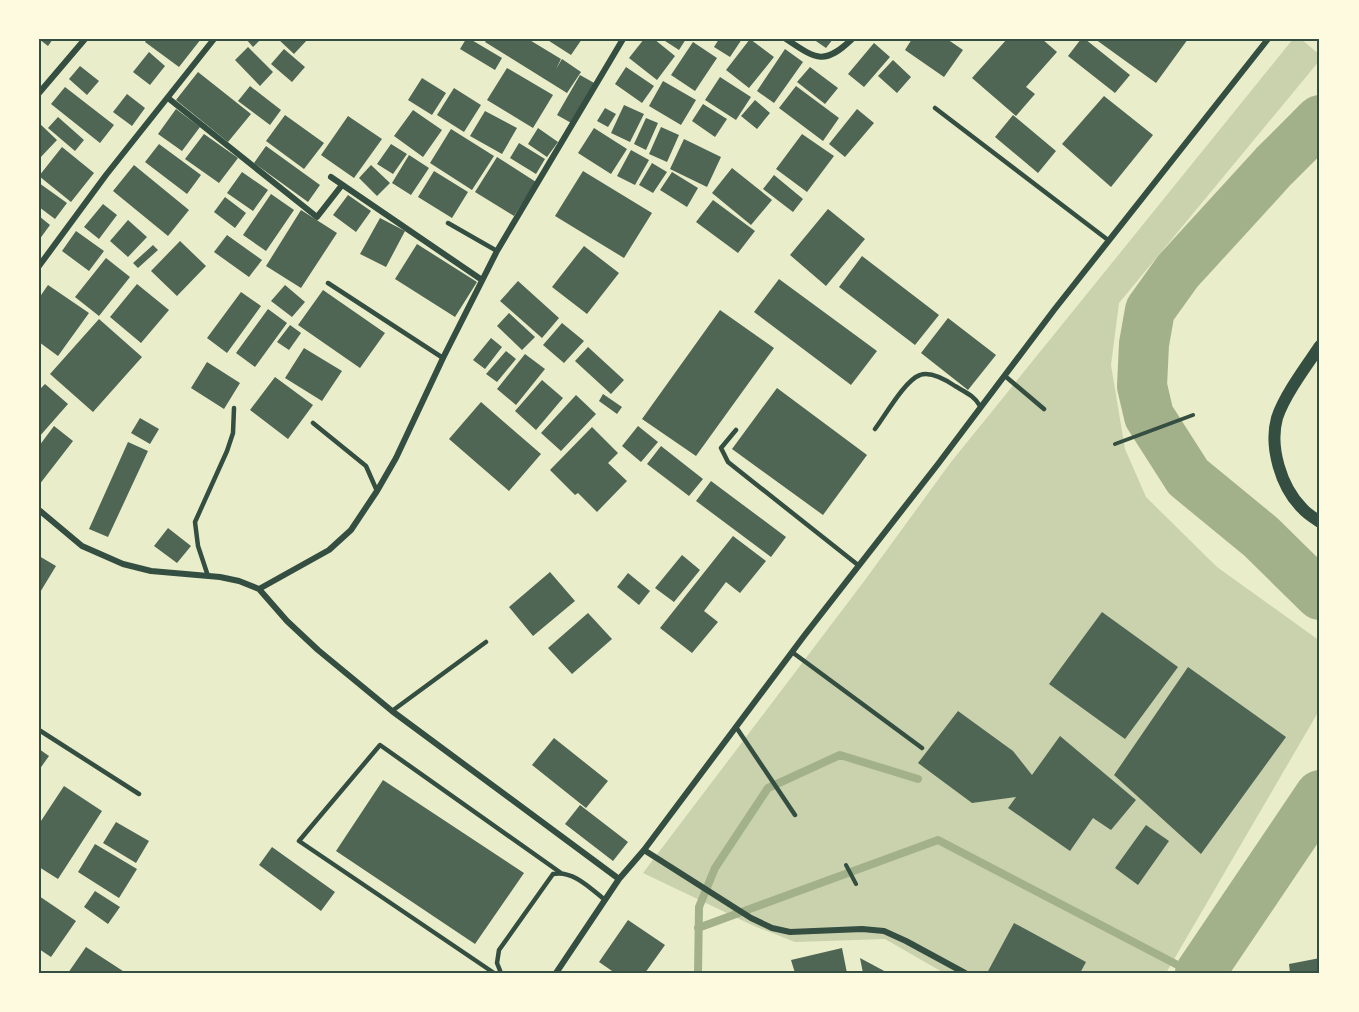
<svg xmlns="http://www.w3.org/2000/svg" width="1359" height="1012" font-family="'Crimson Pro',serif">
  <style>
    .green { fill: #cad2ad }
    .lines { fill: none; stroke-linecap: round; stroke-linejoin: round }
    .stream { stroke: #a3b18a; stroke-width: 8 }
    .river { stroke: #a3b18a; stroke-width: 50 }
    .building { fill: #4f6655 }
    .path { stroke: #344e41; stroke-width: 4 }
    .service { stroke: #344e41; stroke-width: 4.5 }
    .minor { stroke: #344e41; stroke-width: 6 }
    .secondary { stroke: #344e41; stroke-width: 12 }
    .neatline { fill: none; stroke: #344e41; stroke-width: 2 }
  </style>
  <rect width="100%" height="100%" fill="#e9edc9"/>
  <path class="green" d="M1293,39H1301L1320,55V60L1119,303L1111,365L1125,449L1146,497L1217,567L1320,641V709L1166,973H944L885,939L795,942L754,926L643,873L865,580L951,462Z"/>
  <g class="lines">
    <path class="stream" d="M698,928L938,840L1193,973
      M698,973L699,907L715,868L768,788L840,755L918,779"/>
    <path class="river" d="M1320,120L1274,166L1178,271L1150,310L1144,344L1142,386L1149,416L1188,477L1261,537L1320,595
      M1200,973L1320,795"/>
  </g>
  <path class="building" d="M39,39H53L48,46Z
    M147,39H201L179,67L145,42Z
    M246,39H261L253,47Z
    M278,39H308L294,54Z
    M466,39H470L502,58L495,70L460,49Z
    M487,39H528L561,59L556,69L562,59L581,72L567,93L485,42Z
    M546,39H582L571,55Z
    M644,39H654L675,56L657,80L629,58Z
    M662,39H686L679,50Z
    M719,39H742L730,57L714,47Z
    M750,39L774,57L749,88L726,70Z
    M813,39H833L826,48Z
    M912,39H947L963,50L944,77L905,50Z
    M1007,39H1042L1057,52L1026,87L1035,94L1016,116L972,78Z
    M1081,39H1085L1130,75L1115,93L1068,56Z
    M1095,39H1188L1156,83Z
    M693,42L717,58L695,91L671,75Z
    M874,43L890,57L864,87L848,74Z
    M248,47L273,72L260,86L235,60Z
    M284,49L305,67L292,82L271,64Z
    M785,49L803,62L774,103L757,91Z
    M149,52L165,66L150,85L133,72Z
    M893,60L911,77L897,93L878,76Z
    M80,66L99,81L87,95L69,79Z
    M626,67L654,86L642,103L615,84Z
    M810,67L838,88L825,104L797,82Z
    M507,68L553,95L533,128L487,100Z
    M198,72L251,114L228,142L176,100Z
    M580,75L596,84L573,124L557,115Z
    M720,77L751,97L736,120L705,100Z
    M422,78L446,93L432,115L408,100Z
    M663,81L696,100L681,125L649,106Z
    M250,86L281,110L270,125L238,101Z
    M796,86L839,118L823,141L779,108Z
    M65,87L114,125L100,143L51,104Z
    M454,88L481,105L464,132L437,115Z
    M127,94L145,108L132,126L113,112Z
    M1104,96L1153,135L1111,187L1062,144Z
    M755,100L770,113L757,129L741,116Z
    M703,104L727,119L715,137L692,121Z
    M624,105L644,114L630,142L611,133Z
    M605,108L616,114L608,127L597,121Z
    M176,109L200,127L182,151L158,134Z
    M857,109L874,123L845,157L829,144Z
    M413,110L442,130L423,157L394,136Z
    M485,111L517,128L502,154L470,136Z
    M285,115L324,143L304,169L266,141Z
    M1013,115L1056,151L1038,173L995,137Z
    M348,116L382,139L354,178L321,155Z
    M58,117L84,140L75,151L48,128Z
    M646,118L658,123L646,150L634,144Z
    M39,123L57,140L39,159Z
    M661,127L679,135L667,162L649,154Z
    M538,128L558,142L547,157L528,144Z
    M594,128L627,149L611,174L578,153Z
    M451,129L494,156L472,190L430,163Z
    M204,134L238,158L219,183L185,159Z
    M802,134L834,156L807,192L776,169Z
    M684,139L721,157L707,187L670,169Z
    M519,143L545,159L536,174L510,158Z
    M159,144L201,175L187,194L145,162Z
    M391,144L407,154L393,174L377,164Z
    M266,146L320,185L308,202L254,163Z
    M62,147L94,173L71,202L39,176Z
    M631,150L649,160L635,185L617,176Z
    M409,155L429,168L411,195L392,183Z
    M497,157L536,182L514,216L475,192Z
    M652,163L667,172L653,193L639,185Z
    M134,165L189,210L168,236L113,191Z
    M371,165L390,183L377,196L359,178Z
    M732,168L772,200L751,225L712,193Z
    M434,171L468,192L452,218L418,197Z
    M583,171L652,213L624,258L555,216Z
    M242,172L268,190L253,211L227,193Z
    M672,172L698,188L687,207L660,190Z
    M774,175L803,199L793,212L763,189Z
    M39,183L67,203L55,219L39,207Z
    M271,194L294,210L266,251L243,235Z
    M348,195L371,211L356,232L333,215Z
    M225,197L246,213L235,228L214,212Z
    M713,200L755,231L738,253L696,222Z
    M103,204L117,215L99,239L84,227Z
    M828,209L865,239L826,286L790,255Z
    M301,210L337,233L301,288L266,266Z
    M39,216L50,225L39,240Z
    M380,218L405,231L386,267L360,254Z
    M128,220L147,237L128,257L110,241Z
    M76,231L104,251L89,271L62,251Z
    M227,235L262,260L249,277L214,252Z
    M180,241L206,266L177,296L151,271Z
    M417,244L477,282L455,317L395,279Z
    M153,245L158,250L138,268L133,263Z
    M584,246L619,273L587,314L552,287Z
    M862,256L939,315L915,345L839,287Z
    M106,258L130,277L99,316L75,297Z
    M779,279L877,351L851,385L754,312Z
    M518,281L559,318L542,338L500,301Z
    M137,284L169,310L141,343L110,317Z
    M48,285L89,313L58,356L39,342V298Z
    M285,285L305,302L292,317L271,301Z
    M323,290L385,333L360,368L298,325Z
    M241,292L261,306L227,353L207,338Z
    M268,309L287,323L255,367L236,353Z
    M720,310L774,348L696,456L642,419Z
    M509,313L535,337L522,350L497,326Z
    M948,318L996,355L968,390L921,353Z
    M99,319L142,357L93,412L50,374Z
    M562,323L584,341L564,363L543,345Z
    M290,325L301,333L289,350L277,342Z
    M491,338L502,347L485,369L473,360Z
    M588,347L624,380L611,394L575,361Z
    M304,348L342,371L322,401L285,378Z
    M506,351L516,359L497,382L486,374Z
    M525,354L545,369L516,405L497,389Z
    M207,362L240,383L224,409L191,388Z
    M275,377L313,405L288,439L250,410Z
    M542,380L563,398L536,430L515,411Z
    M45,384L68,404L39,437V390Z
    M777,388L867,455L823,515L732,449Z
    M603,394L622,407L617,414L599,401Z
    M576,395L596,414L561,451L541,433Z
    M481,402L541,454L509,491L449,439Z
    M140,418L159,429L150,444L131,433Z
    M54,426L73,441L39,485V446Z
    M638,426L658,442L641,462L622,446Z
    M592,427L618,453L608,463L627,481L597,512L578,493L575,495L550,470Z
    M128,442L148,451L108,537L89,529Z
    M661,446L703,479L689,496L647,464Z
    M711,481L786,537L771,557L696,501Z
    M168,528L191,546L177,563L154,546Z
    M733,536L766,561L740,593L726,582L704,611L718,622L692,653L660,628Z
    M682,555L700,570L674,602L655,588Z
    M39,556L56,566L39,594Z
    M550,572L575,601L533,636L509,607Z
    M628,573L650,591L639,605L617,587Z
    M1102,612L1178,667L1125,739L1049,684Z
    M588,613L612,639L572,674L548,648Z
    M1188,667L1286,737L1201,854L1114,775Z
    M958,711L1013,751L1032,775L1060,736L1136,800L1111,830L1093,818L1070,851L1008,808L1016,797L972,803L918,763Z
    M554,738L608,781L586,808L532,765Z
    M39,749L49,756L39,770Z
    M383,780L524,873L475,944L336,851Z
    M64,786L102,811L58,879L39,867V824Z
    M580,805L628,842L613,861L565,824Z
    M116,822L149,841L136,863L103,843Z
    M1146,825L1169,841L1138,885L1115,868Z
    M95,844L137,869L119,898L78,872Z
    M272,847L335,892L321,911L259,865Z
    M95,891L120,907L108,924L84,907Z
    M39,896L76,921L51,957L39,949Z
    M628,920L665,945L645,973H615L599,962Z
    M1014,923L1086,962L1080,973H987Z
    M86,947L126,973H68Z
    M842,948L847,973H795L791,960Z
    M860,958L888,973H863Z
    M1320,958V973H1290L1289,964Z"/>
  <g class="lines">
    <path class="path" d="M1115,444L1193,415
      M846,865L856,884"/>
    <path class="service" d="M935,108L1108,240
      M448,223L497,251
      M328,283L443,358
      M1005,376L1044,409
      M313,423L366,466L377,491
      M875,429C885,416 905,380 920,375C931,371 946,380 955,386C965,392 975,396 980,406
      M736,430L721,448L728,462L858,565
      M208,576L198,546L195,522L227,451L233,433L234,408
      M792,652L922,748
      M392,711L486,642
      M736,727L795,815
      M39,730L139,794
      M494,973L299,841L380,745L561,873
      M501,973L497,963L499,950L553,874C573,870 590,888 605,900"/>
    <path class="minor" d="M786,39C816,59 824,66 852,39
      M39,93L85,39
      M168,98L317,217L342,185
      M331,177L482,280
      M39,266L106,175L214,39
      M39,510L82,546L123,564L151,571L220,577L239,581L259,589L287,621L318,650L392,711L619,879
      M259,589L329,550L351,530L377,491L396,458L443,358L497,251L623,39
      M644,850L751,918L772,928L790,932L862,929L884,931L906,941L965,973
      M556,973L619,879L644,850L804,636L938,464L1054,310L1268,39"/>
    <path class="secondary" d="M1320,346C1307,365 1284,396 1277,418C1269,447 1281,487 1302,508C1307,514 1314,518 1320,522"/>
  </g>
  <rect width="1359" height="1012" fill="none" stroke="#fefae0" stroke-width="81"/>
  <rect x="40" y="40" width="1278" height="932" class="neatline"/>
</svg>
